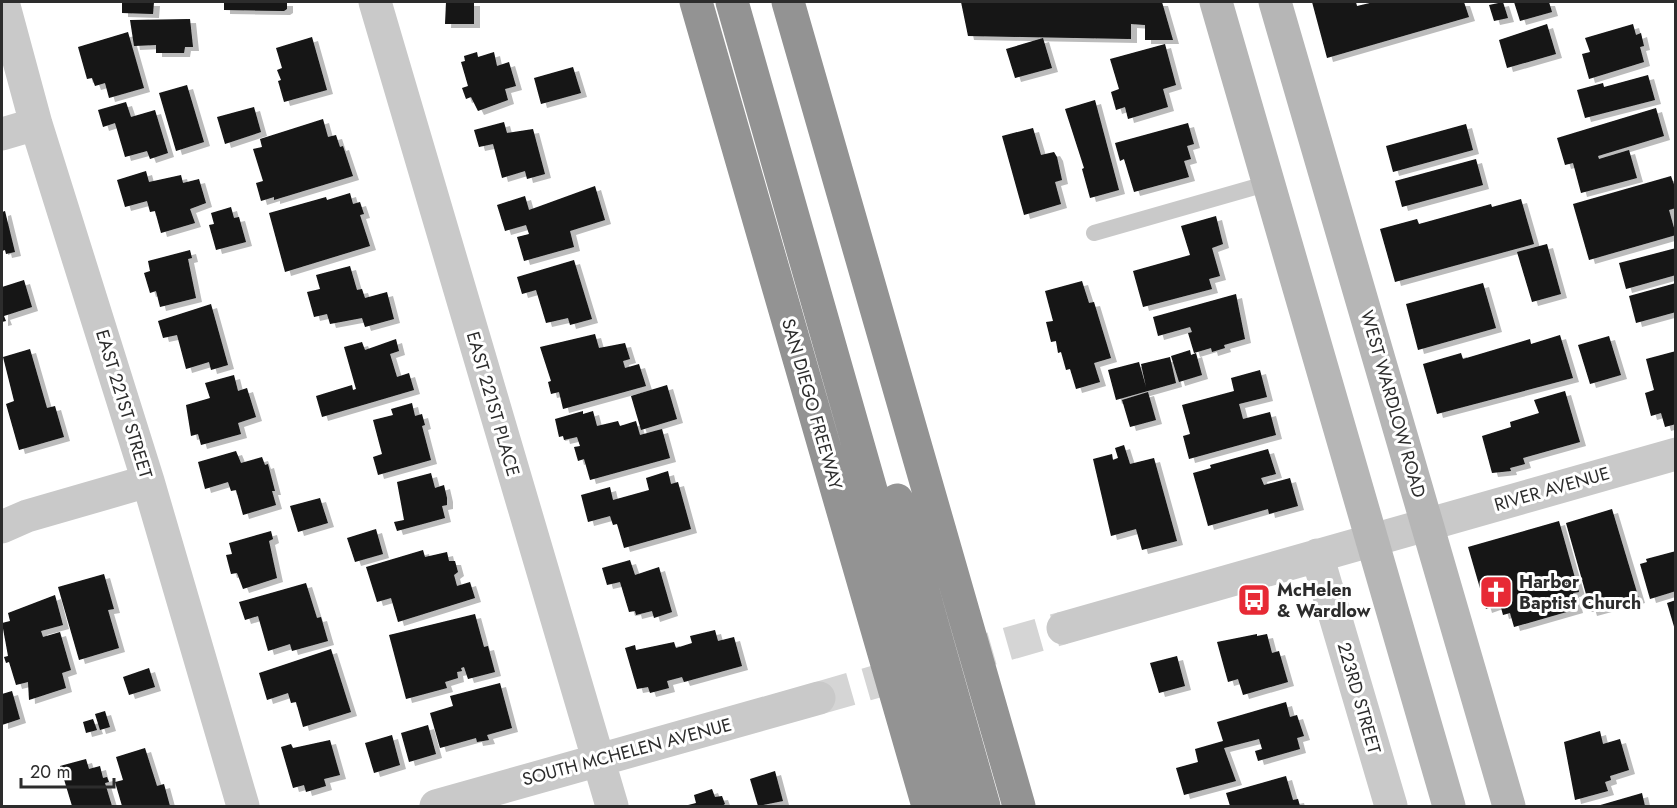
<svg xmlns="http://www.w3.org/2000/svg" width="1677" height="808" font-family="Jost,sans-serif">
  <style>
    .building { fill: #131313; filter: url(#shadow) }
    .lines { fill: none; stroke-linecap: round; stroke-linejoin: round }
    .street-tunnel { stroke: #d5d5d5; stroke-width: 33; stroke-dasharray: 33 16; stroke-linecap: butt }
    .lane { stroke: #c9c9c9; stroke-width: 16 }
    .street { stroke: #c9c9c9; stroke-width: 33 }
    .secondary { stroke: #b6b6b6; stroke-width: 33 }
    .highway { stroke: #939393; stroke-width: 33 }
    .labels { text-anchor: middle; dominant-baseline: central; stroke-width: 6; stroke-linejoin: round; paint-order: stroke }
    .street-label { font-size: 18px; fill: #2c2c2c; stroke: #fff }
    .poi-label { font-size: 18px; font-weight: bold; fill: #2c2c2c; stroke: #fff; text-anchor: start }
  </style>
  <defs>
    <filter id="shadow"><feDropShadow dx="6" dy="4" stdDeviation="0" flood-color="#0004"/></filter>
  </defs>
  <rect width="100%" height="100%" fill="#fff"/>
  <path class="building" d="M122,2H154L153,14L122,13Z
    M224,2H287V9L284,11L224,10Z
    M446,2H474V24H445Z
    M961,2H1162L1173,40H1145V25L1131,24V39L968,36Z
    M1312,2H1356L1357,6L1374,2H1464L1469,17L1327,58Z
    M1503,2L1508,18L1494,21L1489,5Z
    M1514,2H1549L1552,12L1520,21Z
    M190,19L193,47H185L184,53H156V45L134,46L130,20Z
    M1547,24L1556,54L1507,68L1499,40Z
    M1633,24L1636,35L1641,33L1644,46L1640,47L1644,62L1589,79L1582,54L1590,52L1585,38Z
    M128,32L144,88L109,98L105,83L95,86L92,78L87,79L78,47Z
    M312,37L327,90L284,102L278,81L281,80L277,70L282,68L276,48Z
    M1043,38L1052,68L1015,78L1006,49Z
    M1165,44L1176,85L1163,89L1168,107L1128,119L1125,107L1116,110L1111,92L1119,89L1110,59Z
    M477,52L478,57L494,52L497,66L509,62L516,86L505,89L508,100L478,111L471,97L466,99L462,88L468,86L461,62L465,61L464,56Z
    M573,67L581,93L541,104L534,78Z
    M1648,75L1655,100L1585,118L1577,90L1603,83L1604,87Z
    M187,85L204,142L176,151L159,93Z
    M1095,100L1119,190L1090,198L1082,169L1084,168L1065,109Z
    M126,102L131,117L155,110L168,153L150,159L147,151L125,157L115,123L103,127L98,110Z
    M254,107L261,132L225,144L217,117Z
    M1656,108L1664,136L1598,156L1599,159L1629,150L1637,178L1581,193L1573,163L1565,165L1557,138Z
    M323,119L328,137L336,135L340,147L343,146L353,176L274,200V197L261,201L256,183L263,181L253,149L262,147L260,139Z
    M504,122L507,133L533,129L545,174L527,179L525,171L502,178L493,144L479,147L474,130Z
    M1188,123L1194,144L1187,146L1191,159L1184,161L1189,177L1134,192L1124,159L1120,161L1115,143Z
    M1466,124L1473,150L1393,172L1386,146Z
    M1033,128L1041,155L1054,152L1057,157L1062,180L1055,182L1061,204L1024,215L1002,136Z
    M1476,159L1483,185L1402,207L1395,181Z
    M146,171L149,182L181,175L183,183L199,179L206,203L190,209L195,223L161,233L155,211L150,212L147,201L125,207L117,180Z
    M1671,176L1676,190V208L1669,210L1676,235L1589,260L1573,204Z
    M595,186L605,220L570,231L574,247L524,261L517,237L529,234L526,225L505,231L497,205L525,196L529,210Z
    M350,193L353,204L360,202L364,214L360,215L370,246L285,272L269,213L326,197L327,200Z
    M1521,199L1534,244L1395,282L1380,229L1417,219L1419,224L1491,204L1492,207Z
    M231,207L234,218L239,217L246,242L216,250L209,225L214,224L211,213Z
    M5,211L15,252L6,254L5,250L2,251V212Z
    M1216,216L1223,244L1212,248L1220,276L1209,279L1212,289L1143,307L1133,271L1190,255L1181,226Z
    M1547,244L1561,294L1532,302L1517,252Z
    M1676,248V275L1626,289L1619,263Z
    M190,250L192,258L188,259L196,298L160,307L156,291L150,293L144,273L150,271L148,261Z
    M574,260L592,319L570,325L568,318L546,323L536,290L522,294L517,277Z
    M350,266L357,290L362,289L365,298L387,292L394,319L365,327L362,318L330,324L327,314L314,317L307,292L320,289L316,275Z
    M24,280L32,307L4,316L6,321L2,322V287Z
    M1082,281L1089,303L1094,302L1111,358L1094,363L1100,382L1076,389L1070,369L1066,370L1061,352L1058,353L1056,341L1051,342L1046,322L1053,321L1045,291Z
    M1483,283L1496,328L1418,350L1406,304Z
    M1676,283V312L1636,323L1629,296Z
    M1236,294L1245,339L1224,345L1225,348L1212,352L1211,348L1194,353L1188,333L1192,332L1190,327L1158,336L1153,317Z
    M211,304L228,365L211,370L209,362L186,369L177,335L163,338L158,321Z
    M595,334L599,348L625,343L630,359L623,361L625,368L639,364L646,386L563,409L559,392L551,394L548,382L551,381L540,347Z
    M1560,335L1573,378L1437,414L1423,364L1461,353L1463,359L1530,339L1531,344Z
    M1609,336L1621,375L1590,384L1578,345Z
    M396,339L399,351L390,354L397,377L409,373L414,390L322,417L316,396L352,385L353,390L356,389L344,347L362,342L365,350Z
    M30,349L47,408L55,406L64,437L19,450L6,404L14,401L3,357Z
    M1190,350L1191,355L1196,353L1202,375L1179,382L1171,356Z
    M1676,351V424L1665,427L1661,413L1651,416L1645,393L1654,390L1646,359Z
    M1170,357L1176,383L1116,400L1108,370L1139,362L1146,387L1141,364Z
    M1260,370L1267,397L1239,404L1243,419L1270,412L1276,435L1189,459L1183,436L1190,434L1182,405L1234,391L1231,378Z
    M234,375L238,391L247,388L256,417L238,423L241,434L201,445L198,434L191,436L186,405L210,398L205,383Z
    M667,385L677,419L641,430L631,396Z
    M1565,391L1580,442L1523,458L1525,464L1510,468L1511,471L1492,473L1482,436L1511,427L1510,422L1539,413L1534,400Z
    M1148,392L1156,420L1130,427L1122,400Z
    M412,403L415,416L422,414L425,425L422,426L431,460L378,475L373,457L382,454L373,420L393,415L391,409Z
    M583,411V414L593,411L597,426L618,421L620,426L636,421L640,435L662,429L670,458L590,480L584,459L578,461L574,447L580,446L577,437L564,440L563,436L559,437L555,419Z
    M1124,445L1130,464L1154,458L1177,541L1142,550L1136,529L1111,536L1093,459L1112,454L1113,460L1118,458L1115,448Z
    M1268,449L1276,474L1261,478L1264,485L1290,478L1298,506L1269,514L1268,509L1208,526L1193,473L1211,468L1210,465Z
    M236,451L241,463L262,457L265,465L268,464L275,491H272L276,505L243,515L236,490L231,491L228,482L205,489L198,462Z
    M668,471L671,484L678,482L691,529L624,548L617,524L613,525L610,516L588,522L581,495L610,487L613,500L649,490L646,478Z
    M431,473L435,488L444,485L447,498V505L442,506L445,518L397,531L394,522L404,520L397,482Z
    M320,498L328,523L298,532L290,506Z
    M1612,509L1639,599L1591,612L1566,523Z
    M1559,521L1579,592L1573,593L1577,609L1514,627L1510,613L1503,615L1500,604L1486,609L1468,547Z
    M376,529L383,554L355,562L347,538Z
    M271,531L273,539L269,541L277,578L243,589L237,573L231,574L226,555L232,554L229,543Z
    M423,550L425,557L447,552L449,561H455L458,572L454,575L457,586L470,582L475,598L398,622L391,598L377,602L366,567Z
    M1676,551V591L1650,599L1640,564L1647,562L1646,559Z
    M630,560L635,575L659,567L672,612L654,618L652,611L636,615L635,611L629,612L620,582L607,585L602,568Z
    M104,574L114,609L108,610L119,648L79,660L58,587Z
    M306,583L317,618L321,617L328,641L292,651L290,644L268,651L258,616L245,620L239,602Z
    M55,595L63,625L41,631L43,637L60,632L71,670L62,673L66,688L29,700L28,682L16,685L9,662L6,663L4,657L8,656L2,623L10,621L8,613Z
    M1676,600V630H1675L1667,603Z
    M475,614L484,647L488,646L495,672L468,679L464,667L461,668L462,671L457,672L458,678L445,682L447,688L406,699L389,635Z
    M715,630L718,641L734,637L742,666L684,682L682,677L667,681L669,688L650,693L648,687L637,689L625,648L635,645L636,650L674,642L676,648L692,643L690,636Z
    M1257,634V636L1267,634L1272,653L1279,651L1288,682L1243,695L1238,679L1228,682L1217,642Z
    M331,649L351,712L303,727L296,702L291,703L288,693L267,700L259,673Z
    M1177,656L1185,686L1159,693L1150,663Z
    M149,668L155,687L129,695L123,677Z
    M500,683L512,728L487,735L489,740L477,742L476,738L440,748L430,713L453,706L450,696Z
    M12,691L20,719L2,725V694Z
    M1286,702L1290,717L1297,715L1304,736L1297,738L1300,749L1258,761L1255,751L1262,749L1259,739L1224,748L1236,781L1184,795L1176,768L1198,762L1195,749L1223,741L1217,722Z
    M105,711L110,727L100,730L95,714Z
    M93,719L97,730L86,733L83,722Z
    M428,725L436,754L409,762L401,733Z
    M1600,731L1603,744L1620,739L1629,770L1610,776L1611,780L1605,782L1608,791L1575,800L1564,742Z
    M392,735L400,765L374,773L365,743Z
    M330,740L340,775L324,779L326,786L306,792L304,785L293,788L281,747L291,744L293,748Z
    M145,748L157,786L164,784L170,806H122L115,782L123,780L116,757Z
    M86,759L89,769L100,766L103,778L107,777L109,782L105,783L112,806H72L60,766Z
    M775,771L783,801L758,806L750,779Z
    M1286,776L1293,800L1298,799L1300,806H1230L1226,793Z
    M712,789L715,797L722,796L725,804L722,806H684L696,803L694,795Z
    M1642,793L1645,806H1597Z"/>
  <g class="lines">
    <path class="street-tunnel" d="M819,698L1063,628"/>
    <path class="lane" d="M1094,233L1269,183"/>
    <path class="street" d="M3,2L36,124L148,481L243,806
      M375,2L612,806
      M2,134L36,124
      M2,527L27,516L148,481
      M1317,555L1391,806
      M1063,628L1676,454
      M436,806L819,698"/>
    <path class="secondary" d="M1216,2L1449,806
      M1275,2L1509,806"/>
    <path class="highway" d="M696,2L928,806
      M732,2L961,806
      M788,2L1019,806
      M897,500L984,806"/>
  </g>
  <defs>
    <g id="church-square" transform="scale(1.725)"><rect x="-9" y="-9" width="18" height="18" rx="4" fill="#e72a35" stroke="#fff"/><path d="M-1.2-6h2.4v3.5h3.3v2.4h-3.3V6h-2.4V-.1h-3.3v-2.4h3.3Z" fill="#fff"/></g>
    <g id="bus-square" transform="scale(1.725)"><rect x="-9" y="-9" width="18" height="18" rx="4" fill="#e72a35" stroke="#fff"/><path d="M-5-6H5V4H4V6H2V4H-2V6H-4V4H-5ZM-3.5-4V0h7V-4ZM-3.5 1.2v1.5H-2V1.2ZM2 1.2v1.5H3.5V1.2Z" fill="#fff"/></g>
  </defs>
  <g fill-rule="evenodd">
    <use href="#church-square" x="1496" y="592"/>
    <use href="#bus-square" x="1254" y="600"/>
  </g>
  <g class="labels">
    <g class="street-label">
      <text transform="translate(124 404) rotate(73)">EAST 221ST STREET</text>
      <text transform="translate(493 404) rotate(74)">EAST 221ST PLACE</text>
      <text transform="translate(812 404) rotate(74)">SAN DIEGO FREEWAY</text>
      <text transform="translate(1393 404) rotate(74)">WEST WARDLOW ROAD</text>
      <text transform="translate(1552 489) rotate(-16)">RIVER AVENUE</text>
      <text transform="translate(1359 698) rotate(74)">223RD STREET</text>
      <text transform="translate(627 752) rotate(-15)">SOUTH MCHELEN AVENUE</text>
    </g>
    <g class="poi-label">
      <text x="1519" y="582">Harbor<tspan x="1519" dy="21">Baptist Church</tspan></text>
      <text x="1277" y="590">McHelen<tspan x="1277" dy="21">&amp; Wardlow</tspan></text>
    </g>
  </g>
  <rect width="1677" height="808" fill="none" stroke="#2c2c2c" stroke-width="6"/>
  <path d="M21 778v9h93v-9" fill="none" stroke="#2c2c2c" stroke-width="3"/>
  <text x="30" y="778" font-size="18" fill="#2c2c2c" stroke="#ffffff" stroke-width="4.5" paint-order="stroke">20 m</text>
</svg>
